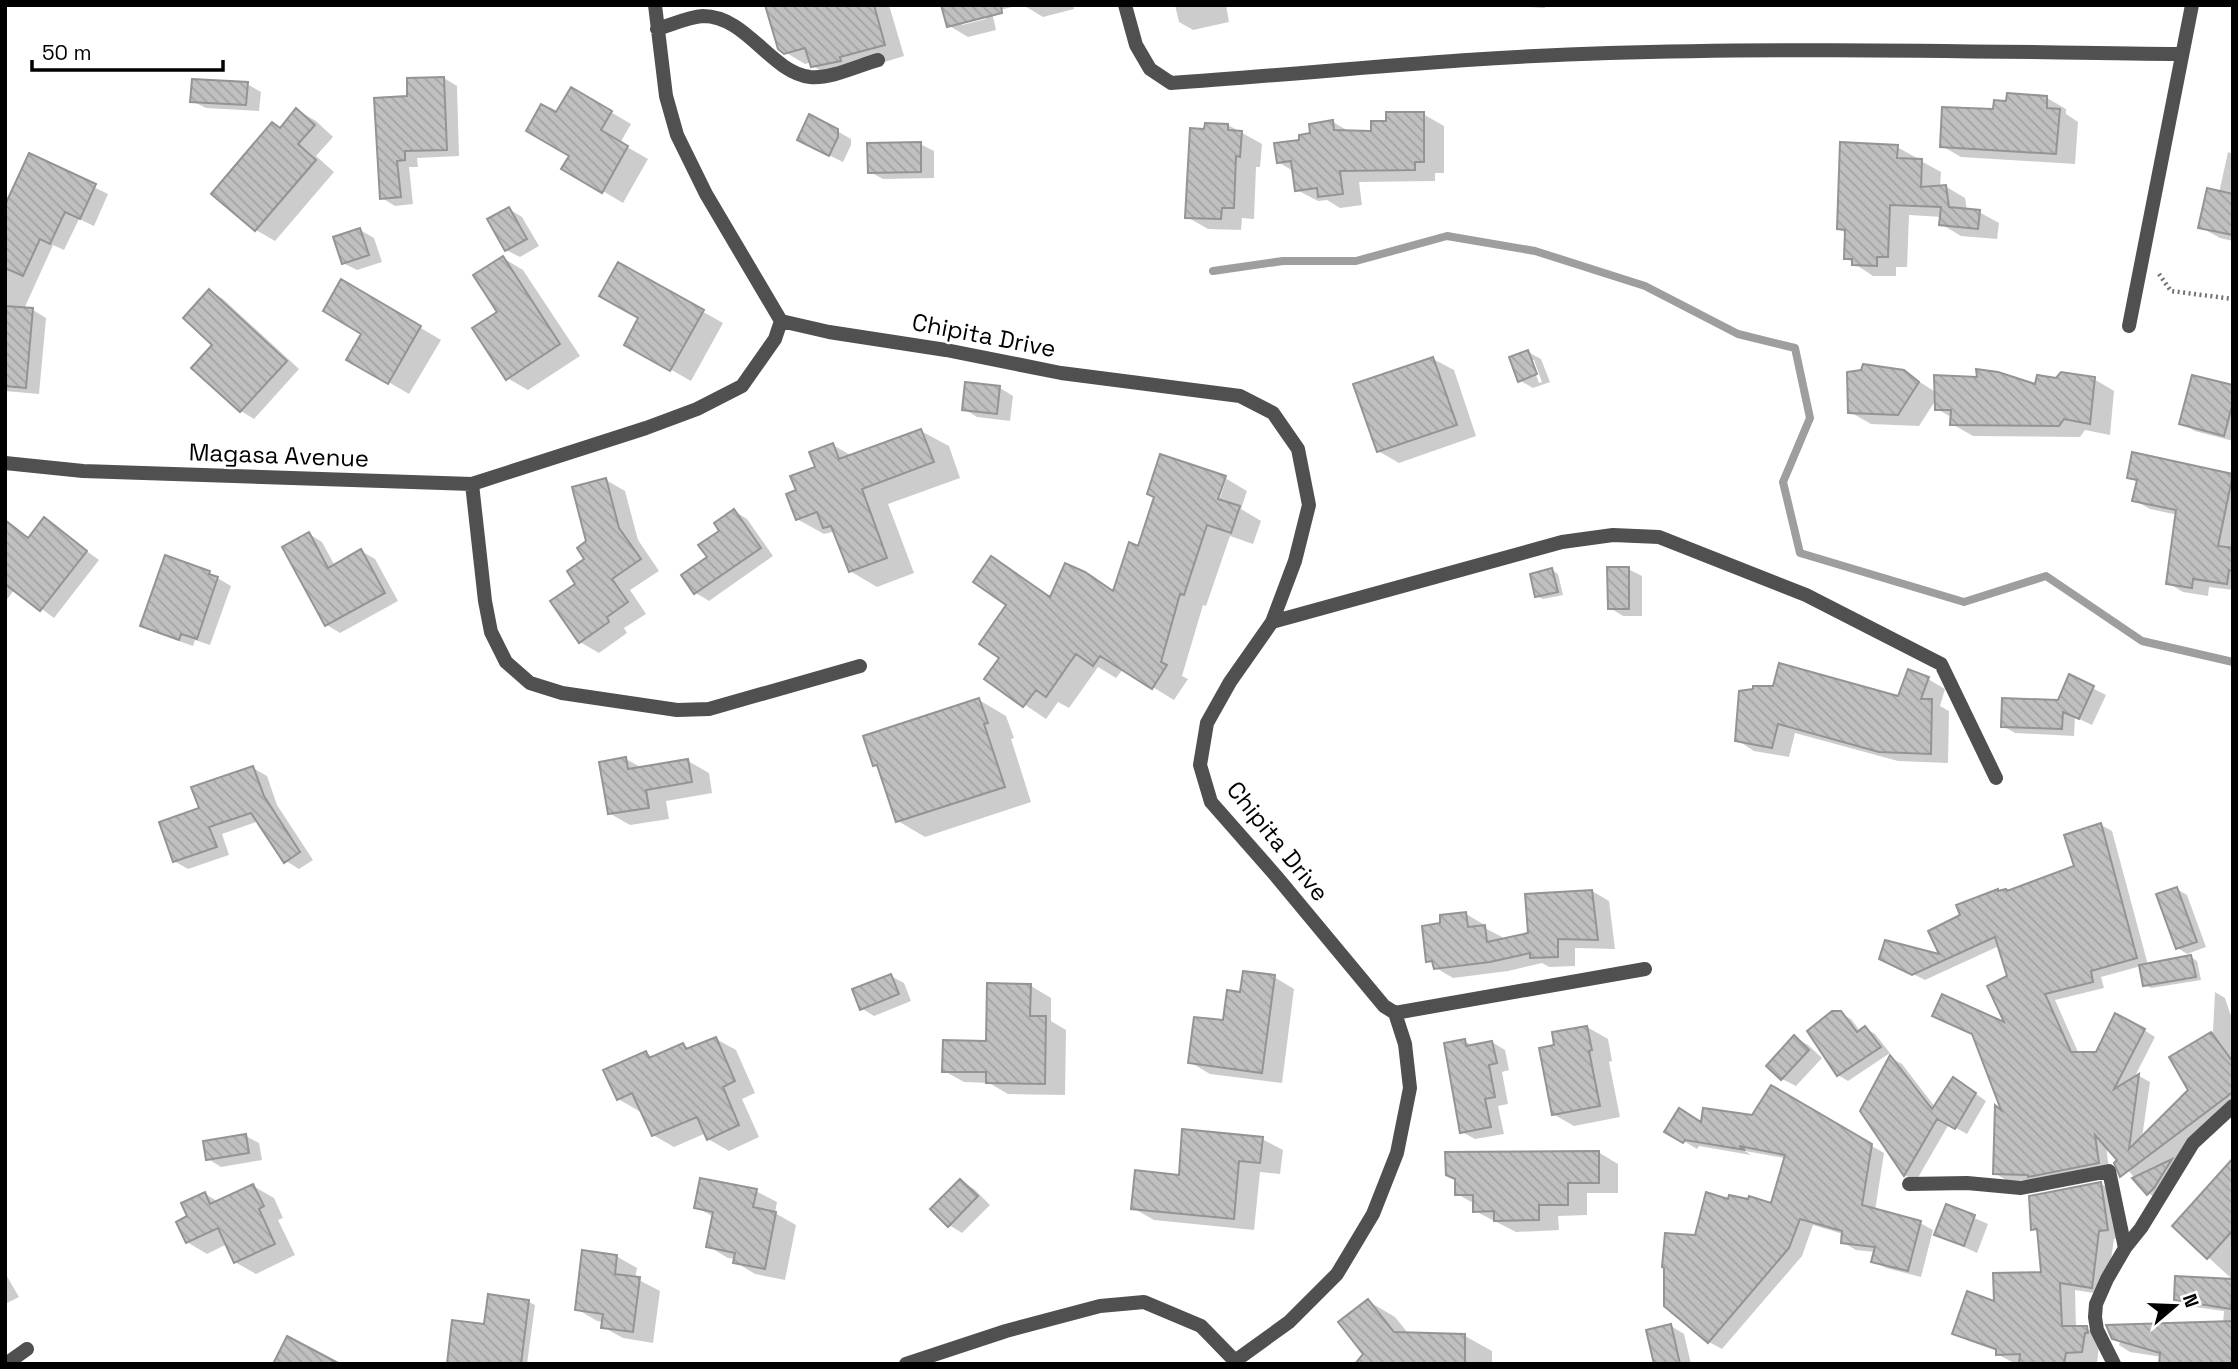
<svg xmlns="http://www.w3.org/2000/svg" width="2238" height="1369" font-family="'Space Grotesk',sans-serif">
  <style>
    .shadow { fill: #0003; fill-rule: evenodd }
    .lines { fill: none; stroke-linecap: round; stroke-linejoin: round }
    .stream { stroke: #9e9e9e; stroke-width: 8 }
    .building { fill: url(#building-back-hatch); stroke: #949494; stroke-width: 2 }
    .path { stroke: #727272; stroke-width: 4.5; stroke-dasharray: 2 3.5; stroke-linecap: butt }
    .minor { stroke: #505050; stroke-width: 14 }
    .labels { text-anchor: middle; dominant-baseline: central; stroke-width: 5; stroke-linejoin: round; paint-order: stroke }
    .street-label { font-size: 24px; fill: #000; stroke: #fff }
  </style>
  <defs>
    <pattern id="building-back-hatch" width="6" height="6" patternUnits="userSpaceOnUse" patternTransform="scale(1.75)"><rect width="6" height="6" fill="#c0c0c0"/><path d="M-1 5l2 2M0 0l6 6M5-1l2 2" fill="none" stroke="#a3a3a3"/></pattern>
  </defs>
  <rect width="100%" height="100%" fill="#fff"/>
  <path class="shadow" d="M767,5H889L904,56L833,78L813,66L812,62L805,64L785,52Z
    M943,5H1020L992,12L996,30L968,37L948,25ZM985,15L986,19L962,25V21Z
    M1023,5H1073L1074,9L1043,17Z
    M1175,5H1226L1229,22L1193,30L1179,22Z
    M1499,5H1545V8Z
    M444,78L457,86L459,156L417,158L418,167H409L413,204L395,206L382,198L409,97L408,80Z
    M247,84L261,92L259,111L206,108L192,101Z
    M572,89L631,124L620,143L648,159L623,203L564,168L571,156L557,115Z
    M2047,98L2066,109V114L2078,122L2075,164L1961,157L1942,146L1995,111Z
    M297,110L316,121L333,137L316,156L334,172L275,241L256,230L281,129Z
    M1423,114L1444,126V173H1435V181L1359,182L1362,205L1340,208L1327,200L1318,201L1297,190L1295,172L1278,162L1301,141L1333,122L1350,132L1373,133L1388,123Z
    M1228,125L1262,144L1260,167H1256L1254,219L1242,218L1241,230L1208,229L1187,217L1206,131Z
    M837,131L851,139V145L843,162L812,147Z
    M920,144L934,151V178L883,179L870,172Z
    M1897,147L1917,158V161H1921L1941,172L1940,187L1945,186L1965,198L1967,210L1979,212L1999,223L1997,239L1961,236L1941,224L1942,217L1909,215L1907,267H1896V276H1873L1846,258V233L1838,228Z
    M2228,152L2233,154V241L2220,238L2200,227L2219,193Z
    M30,156L108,194L94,226L79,219L64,250L53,245L24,309L33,310L46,318L39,394L5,391V226Z
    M509,209L522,217L539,246L520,257L506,250Z
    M360,230L374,238L382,262L357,270L343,263Z
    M503,258L523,270L580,356L528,390L507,378Z
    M618,264L723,323L691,381L626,344L641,317Z
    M342,281L441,340L409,394L349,359L363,333Z
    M210,291L223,299L299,369L254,419L241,411L215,345Z
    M1528,352L1541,359L1550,382L1533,388L1519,380ZM1530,360H1534L1542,382L1539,383Z
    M1433,359L1454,370L1476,436L1399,463L1378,451Z
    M1904,372L1937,393L2037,386L2057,380L2094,379L2114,391L2110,435L2085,430L2080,437L1973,436L1952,424L1953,418L1937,409V398L1919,426L1871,424L1850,412Z
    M2233,387V441L2195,431L2181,423Z
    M1000,388L1013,396L1010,421L977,417L964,409Z
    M921,431L949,446L960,478L888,504L914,573L877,587L850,571L836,533L832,532L824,534L797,519L798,492L833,445L852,456Z
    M2134,454L2233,476V590L2209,587L2208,596L2183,592L2168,583L2178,515L2150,509L2134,500L2138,482L2129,477Z
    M1162,456L1225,478L1247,491L1241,509L1261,521L1253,544L1230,536L1206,606L1203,605L1182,676L1188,679L1174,700L1123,669L1116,678L1098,667L1069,708L1058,702L1046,719L987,679L1001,658L981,643L1008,605L975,581L992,558L1052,598L1066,565L1115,592L1130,545L1139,548L1156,497L1150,493ZM1223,479H1226L1217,508L1214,507Z
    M606,480L625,491L638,540L659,571L630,590L646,614L624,628L627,633L599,653L580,642L578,584L587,559L588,542Z
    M734,511L747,519L773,556L709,601L696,593L709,558Z
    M44,520L99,560L54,618L15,589L5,602V524L7,523L30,538Z
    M309,534L322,542L335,566L361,551L375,559L398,601L340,633L327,625Z
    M1628,569L1642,576V616H1623L1610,608Z
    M1552,570L1558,574L1563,595L1543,599L1537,596Z
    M209,573L231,586L210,645L195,640L193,646L156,633L142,625Z
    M2070,677L2106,695L2092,725L2075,717L2074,736L2015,733L2003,726L2059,701Z
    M1928,679L1945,689L1940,706L1949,711L1948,763L1898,761L1795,733L1789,757L1754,751L1737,740L1754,691L1899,699Z
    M979,700L1006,716L1014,738L1011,739L1031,802L925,837L898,821L880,768L875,765Z
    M626,759L642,768L688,761L709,773L712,793L666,801L669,819L630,825L609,813Z
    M253,768L267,776L277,805L313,860L299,869L286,861L259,821L222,834L229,855L188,869L174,861L201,809Z
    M2101,825L2112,831L2148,965L2191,957L2197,961L2201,980L2151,988L2145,985L2141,966L2101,977L2104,988L2055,1000L2079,1054H2097L2144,1030L2155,1037L2133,1080L2139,1076L2150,1082L2142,1138L2190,1091L2172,1057L2213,1032L2215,992L2225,998L2231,1016L2233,1002V1110L2196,1144L2159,1200L2148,1193L2106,1145L2109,1169L2038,1181L2006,1180L1995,1173L2005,1113L2009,977L1999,946L1925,980L1893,964L1943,957L1962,916L2000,892H2009L2076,867Z
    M2177,889L2187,895L2206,947L2187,954L2178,948Z
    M1592,891L1609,901L1615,949L1575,948V966L1549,967L1542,963L1508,971L1453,978L1436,968L1435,964L1428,960L1442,925L1466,914L1483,924V927L1502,937L1503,941L1530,934Z
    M891,976L904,983L911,1001L874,1016L861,1008Z
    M1274,977L1294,989L1282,1083L1210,1074L1190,1062L1224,1022L1241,994Z
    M1031,986L1051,998V1021L1066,1030L1065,1095L1008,1094L989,1083L964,1082L944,1071L988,1043Z
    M1840,1013L1851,1019L1860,1031L1865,1028L1875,1034L1890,1053L1848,1081L1838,1075Z
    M1587,1027L1608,1039L1612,1061L1609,1062L1620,1117L1574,1126L1553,1114L1556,1046Z
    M1794,1037L1808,1045L1822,1058L1796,1086L1782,1079Z
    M716,1039L736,1050L755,1093L742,1099L759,1137L729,1151L708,1139L706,1133L674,1147L653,1135L641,1109L639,1111L618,1099L646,1053L654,1058L683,1045L691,1049Z
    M1464,1041L1473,1046L1492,1042L1505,1050L1509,1070L1502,1072L1508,1104L1498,1106L1504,1134L1475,1139L1462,1132Z
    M1891,1058L1902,1064L1935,1107L1965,1086L1986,1101L1967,1134L1949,1124L1916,1181L1905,1175L1862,1111Z
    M1771,1088L1884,1153L1875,1211L1920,1223L1933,1230L1921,1277L1886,1268L1873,1261L1875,1252L1856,1250L1842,1242L1843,1234L1813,1225L1802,1256L1722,1349L1709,1342L1696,1237L1729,1201L1773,1205L1785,1158L1745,1151L1751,1155L1699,1146L1697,1149L1667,1131L1753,1117Z
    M246,1136L259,1143L262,1160L221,1167L208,1159Z
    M1262,1139L1283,1150L1280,1174L1260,1172L1254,1230L1154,1220L1133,1208L1180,1177Z
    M1598,1152L1618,1164V1193H1587V1215L1558,1216L1559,1230L1516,1232L1475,1211V1204L1457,1194Z
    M960,1181L974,1189L990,1205L962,1233L949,1225Z
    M2101,1184L2116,1193L2122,1237L2114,1239L2106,1295L2075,1290L2076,1328H2086L2100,1336L2097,1364L2012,1362L1997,1354V1351L1969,1341L1954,1333L2043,1273L2039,1232L2033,1229Z
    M253,1186L274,1198L283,1218L278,1220L295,1255L256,1274L235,1262L227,1244L207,1254L187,1242L190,1217L205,1194L219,1202Z
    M756,1191L777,1202L775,1213L796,1225L785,1280L755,1274L735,1262V1259L728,1258L708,1246L714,1217L696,1207Z
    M1947,1206L1988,1224L1977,1253L1936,1234Z
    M2174,1226L2233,1229V1280Z
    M616,1256L637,1268L635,1278L660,1291L653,1343L623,1338L603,1327V1322L597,1321L577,1309Z
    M5,1273L19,1297L5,1304Z
    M2233,1280V1364L2162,1357L2130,1352L2119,1345L2124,1326L2223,1323L2224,1311L2187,1306L2176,1299Z
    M1368,1301L1395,1317L1408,1333L1465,1336L1492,1351V1364H1358L1365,1354Z
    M529,1302L535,1305L527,1364H448L486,1326Z
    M1671,1326L1684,1334L1691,1364H1656Z"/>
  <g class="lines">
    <path class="stream" d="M1213,271L1283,261H1356L1447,236L1535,251L1645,286L1738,334L1795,348L1810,418L1783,482L1800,553L1964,602L2046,576L2142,641L2233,662"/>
  </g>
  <path class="building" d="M765,5H874L885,45L840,57L841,61L811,67L805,48L784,54L778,49Z
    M941,5H1001L1002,13L947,27Z
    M444,77L447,150L405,151V160L397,161L401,197L380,199L374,98L407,96V78Z
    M192,79L248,82L246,105L190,102Z
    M571,87L612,111L601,130L628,146L602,193L561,169L569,156L526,131L541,104L556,112Z
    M2007,93L2047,96V108L2060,109L2056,154L1940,147L1942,107L1993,109L1994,100L2006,101Z
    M296,108L315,125L298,144L316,160L255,231L211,194L272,122L280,128Z
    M1386,112H1424V162H1415V170L1340,171L1343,194L1318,197L1317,188L1295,191L1291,161L1277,163L1274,143L1299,140V135L1310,133L1309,124L1333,120L1334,130L1371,131V121H1386Z
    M809,114L838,129V137L829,156L797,140Z
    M1205,123L1228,124V130L1242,131L1240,157L1236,156L1234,208H1222L1221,219L1185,218L1190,128L1204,129Z
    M921,142V172L868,173L867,143Z
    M1840,142L1898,145L1897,158L1922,159L1921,187L1946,185L1949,207L1980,210L1978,229L1939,225L1941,207L1890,205L1888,257H1877V266L1852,265V259H1844L1845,230L1837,229Z
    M29,153L96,184L80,219L65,212L50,244L40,239L23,276L5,268V205Z
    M2207,188L2233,194V235L2198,228Z
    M509,207L527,239L505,251L487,219Z
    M360,228L369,255L342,264L333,237Z
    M503,256L560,344L506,380L472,328L497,312L473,275Z
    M618,262L704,310L670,371L624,345L638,318L599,296Z
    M341,279L421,326L388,384L346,360L361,334L323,311Z
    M209,289L287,361L240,412L191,368L212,345L183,318Z
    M5,306L33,308L26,388L5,386Z
    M1528,350L1537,374L1518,382L1509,357Z
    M1433,357L1457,425L1377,452L1353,384Z
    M1863,364L1904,370L1919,382L1898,415L1848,413L1847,372L1861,370Z
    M1976,369L1998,372L2035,384L2037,375L2056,378L2061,372L2095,377L2090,424L2064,419L2059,426L1950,425L1951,410H1935L1934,375L1977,377Z
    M2192,375L2233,385V402L2224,436L2179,424Z
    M965,382L1000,386L997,414L962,410Z
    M921,429L934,462L862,489L887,558L849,572L831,526L823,528L817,512L796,520L786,494L796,490L790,476L815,467L809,452L833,443L839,459Z
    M2132,452L2233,474L2218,546L2233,548V571L2229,570L2227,584L2193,579L2192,588L2166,584L2176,510L2132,501L2137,480L2127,478Z
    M1160,454L1226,476L1218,499L1240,506L1231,533L1207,525L1184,595L1180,594L1161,662L1167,665L1152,689L1100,656L1093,666L1076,654L1046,697L1036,690L1023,707L984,679L999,658L979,644L1006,605L973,582L991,556L1050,597L1065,563L1085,572L1113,591L1129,542L1138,546L1154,497L1147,494Z
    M606,478L619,528L641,559L612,579L628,602L607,617L609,622L579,643L550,601L575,584L567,571L584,559L577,548L586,541L572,487Z
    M734,509L761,548L694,594L681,575L707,557L698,545L719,531L714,523Z
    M44,517L87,551L40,611L5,584V520L28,538Z
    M309,532L328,568L361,549L385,593L325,626L282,547Z
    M165,555L210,571L209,574L218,577L197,639L181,634L179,640L140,626Z
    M1607,567H1629V609H1608Z
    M1552,568L1558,592L1535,597L1530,574Z
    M1779,663L1898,696L1908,669L1929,677L1921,699H1932L1931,754L1879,752L1778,724L1772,748L1735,741L1739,691L1753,689V686H1773Z
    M2069,674L2094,686L2079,719L2063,712L2062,729L2001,727L2002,698L2058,700Z
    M979,698L988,723L984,724L1005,787L896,822L877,765L873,766L863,736Z
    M626,757L628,769L688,759L692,782L646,790L649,808L608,814L599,762Z
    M253,766L264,796L300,852L284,863L251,813L209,827L217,847L173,862L159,822L199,808L191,787Z
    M2101,823L2137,958L2091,971L2093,982L2045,994L2071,1052H2096L2115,1013L2145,1029L2114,1089L2139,1074L2129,1149L2188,1090L2169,1057L2211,1032L2233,1062V1092L2120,1177L2114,1163L2117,1160L2095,1135L2099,1163L2028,1177V1175L1993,1174L1995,1105L2001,1110L1972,1034L1932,1016L1942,994L2004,1022L1987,986L2007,976L1995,937L1912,975L1879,959L1885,940L1939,954L1928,931L1960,915L1956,905L1998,889V891L2006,889L2007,891L2074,866L2064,835Z
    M2177,887L2197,942L2176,949L2156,894Z
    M1592,890L1598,940L1558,939V957L1530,958V953L1490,962L1434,969L1432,961L1426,962L1422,926L1440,923V915L1466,912L1468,927L1485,925L1487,942L1528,933L1525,894Z
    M2191,955L2196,977L2143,986L2139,965Z
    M1243,971L1275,975L1262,1073L1188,1063L1194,1017L1223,1020L1227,990L1240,992Z
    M891,974L899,994L860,1010L852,989Z
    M987,983L1031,984L1030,1016H1046L1045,1084L986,1083V1072H942L943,1040L986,1041Z
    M1832,1011H1841L1857,1032L1865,1026L1881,1047L1837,1076L1807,1031Z
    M1587,1026L1592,1050L1589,1051L1600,1106L1552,1115L1539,1048L1554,1045L1552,1032Z
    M1794,1035L1809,1050L1781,1080L1766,1066Z
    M716,1037L735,1081L723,1087L739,1125L707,1140L697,1117L652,1136L632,1093L617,1100L603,1070L646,1051L649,1058L683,1043L686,1049Z
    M1465,1039L1466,1046L1492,1041L1497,1063L1489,1065L1495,1097L1485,1099L1491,1127L1460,1133L1444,1043Z
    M1890,1055L1932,1109L1953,1077L1976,1093L1955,1129L1937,1119L1904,1176L1860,1111Z
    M1771,1085L1872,1144L1862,1205L1921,1221L1908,1271L1871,1262L1875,1247L1841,1243L1842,1231L1800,1219L1789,1248L1708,1343L1664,1306V1268L1662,1267L1665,1233L1695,1235L1706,1192L1728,1199L1729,1195L1748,1199L1749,1196L1771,1203L1785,1155L1739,1146L1745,1150L1685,1140L1683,1143L1664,1132L1679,1108L1701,1122L1703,1108L1752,1115Z
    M1182,1129L1263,1137L1260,1163L1239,1161L1234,1219L1131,1209L1135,1170L1179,1175Z
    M246,1134L249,1153L206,1160L203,1141Z
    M1599,1151V1183H1568V1205H1539V1220L1494,1221V1211L1473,1212V1195H1455V1179L1446,1175L1445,1152Z
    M2233,1158V1230L2207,1259L2172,1226Z
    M2172,1159L2154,1188L2147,1195L2132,1178Z
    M700,1178L757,1189L753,1207L776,1212L765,1269L733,1263L735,1253L706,1247L713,1212L694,1208Z
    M960,1179L978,1196L948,1227L930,1209Z
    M2101,1182L2108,1230L2099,1231L2092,1288L2060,1283L2062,1326H2087L2088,1333H2085L2082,1352L2066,1353L2064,1364H2019L2020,1354L1996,1355V1349L1952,1334L1967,1291L1994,1301L1993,1273L2041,1272L2037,1229L2031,1230L2029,1196Z
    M253,1184L264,1206L259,1209L275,1244L234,1263L218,1228L186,1243L176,1222L187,1216L181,1203L205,1192L210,1204Z
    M1946,1204L1975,1215L1964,1246L1934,1235Z
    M582,1250L617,1255L615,1274L640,1277L633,1332L601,1328L603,1314L575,1310Z
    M2175,1276L2233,1279L2231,1309L2174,1300Z
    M488,1294L529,1300L521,1364H447L452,1320L484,1324Z
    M1368,1299L1394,1332L1465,1334V1364H1355L1363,1354L1338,1322Z
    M2233,1321V1364H2159L2160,1353L2112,1339L2106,1325Z
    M1671,1324L1680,1364H1654L1646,1330Z
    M287,1336L340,1364H273Z"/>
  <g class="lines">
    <path class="path" d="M2159,274L2171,291L2233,299"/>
    <path class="minor" d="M1125,5L1136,45L1150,69L1171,83C1317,73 1463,57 1609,53C1800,47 1991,52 2181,54
      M657,29C671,25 688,17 703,16C747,16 770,72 810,77C831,79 857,66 878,60
      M781,321L829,332L946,350L1061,373L1240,396L1273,413L1298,449L1309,505L1295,561L1272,622L1230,682L1207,723L1200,765L1211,802L1276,876L1384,1006L1395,1013L1405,1044L1410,1088L1397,1153L1373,1214L1337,1274L1289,1322L1235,1361
      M2129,326L2192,5
      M5,463L83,471L472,484L646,428L697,409L742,386L775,339L781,321L706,194L677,135L666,96L655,5
      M472,484L485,601L491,632L506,662L530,683L562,693L677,710L709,709L860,666
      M1272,622L1562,542L1613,535L1659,537L1806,595L1941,664L1996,778
      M1395,1013L1645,969
      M1909,1184L1967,1183L2021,1188L2109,1171L2125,1248
      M6,1364L27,1349
      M906,1364L1006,1331L1100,1306L1144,1302L1201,1326L1235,1361V1364
      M2114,1364L2097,1330L2095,1317L2096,1304L2107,1279L2125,1248L2141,1228L2193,1143L2233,1106"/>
  </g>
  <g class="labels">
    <g class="street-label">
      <text transform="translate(984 335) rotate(11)">Chipita Drive</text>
      <text transform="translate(279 455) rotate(2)">Magasa Avenue</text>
      <text transform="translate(1278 841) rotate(51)">Chipita Drive</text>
    </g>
  </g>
  <rect width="2238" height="1369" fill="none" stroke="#000000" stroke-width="14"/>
  <g transform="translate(2175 1306) rotate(71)" stroke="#ffffff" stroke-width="5" paint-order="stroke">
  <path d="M0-5L12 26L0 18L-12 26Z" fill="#000000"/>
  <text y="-10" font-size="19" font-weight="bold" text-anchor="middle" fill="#000000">N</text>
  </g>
  <path d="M32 60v10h191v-10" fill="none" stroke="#000000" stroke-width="3.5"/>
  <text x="42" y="60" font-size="21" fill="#000000" stroke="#ffffff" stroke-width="5" paint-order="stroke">50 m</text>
</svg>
